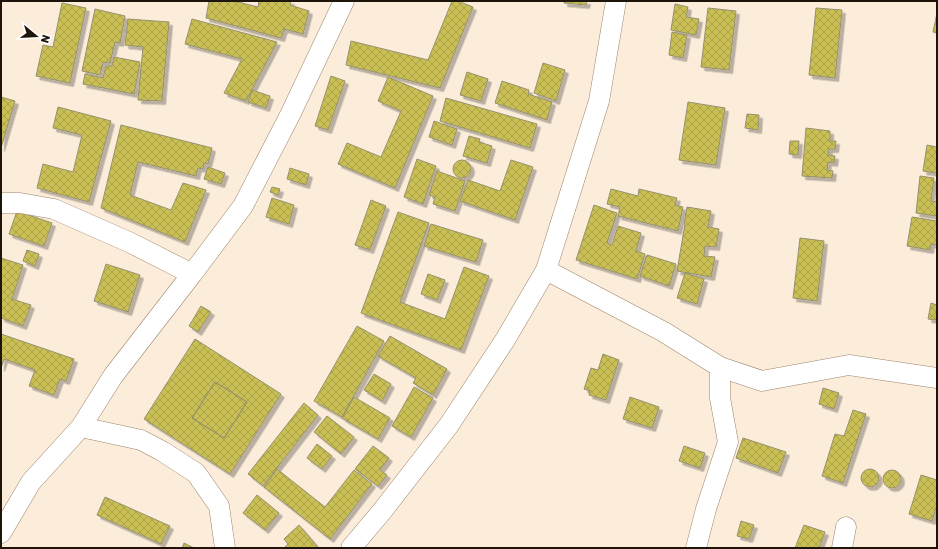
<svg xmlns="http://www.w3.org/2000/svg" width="938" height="549" font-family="Rubik,sans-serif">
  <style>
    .building { fill: url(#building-cross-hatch); stroke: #94916f; fill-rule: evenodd; filter: url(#shadow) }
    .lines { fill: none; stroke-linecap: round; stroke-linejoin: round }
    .street-casing { stroke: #9c856a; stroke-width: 21 }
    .street { stroke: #fff; stroke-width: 20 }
  </style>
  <defs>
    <pattern id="building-cross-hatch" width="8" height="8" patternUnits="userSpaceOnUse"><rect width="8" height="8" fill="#c9bf54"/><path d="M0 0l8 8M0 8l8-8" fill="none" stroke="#aca348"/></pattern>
    <filter id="shadow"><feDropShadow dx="3.5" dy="3.5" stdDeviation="0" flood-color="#0004"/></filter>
  </defs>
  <rect width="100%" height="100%" fill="#fceddb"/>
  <path class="building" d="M209,1H234L258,7L259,1H291L290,5L309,11L303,34L284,29L281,38L206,18Z
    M452,1H458L473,7L440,88L346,65L351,41L428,60Z
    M564,1H587L586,5L564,3Z
    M62,3L86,8L70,83L36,76L43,45L53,47Z
    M675,4L688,7L686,17L699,19L696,35L671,30Z
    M708,8L736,11L729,70L701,67Z
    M816,8L842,10L835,78L809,75Z
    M95,9L125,16L120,43L115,42L110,63L103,62L100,75L82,71Z
    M937,13V33L933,32Z
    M128,19L169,22L162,101L138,100L143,47L125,45Z
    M192,19L277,42L246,101L224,93L242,59L185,44Z
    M672,32L687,35L683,58L669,55Z
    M114,57L140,62L134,94L83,84L85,74L103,78L106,66H112Z
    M543,63L565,70L556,101L534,93Z
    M467,72L488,79L481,101L460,95Z
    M331,76L345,81L328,130L315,126Z
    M388,77L433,96L395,188L338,164L347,143L381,157L401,111L378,101Z
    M502,81L529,90L528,94L552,102L547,120L495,103Z
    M252,90L270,96L266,108L248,102Z
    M1,97L15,101L1,148Z
    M446,98L537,124L530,148L440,121Z
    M688,102L725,108L716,165L679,160Z
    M58,107L111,121L89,202L37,188L43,164L73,172L82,135L53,128Z
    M747,114L759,115L758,130L745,128Z
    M434,121L457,129L452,145L429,137Z
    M121,125L212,148L208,164L204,163L203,169L198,168L196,176L138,162L130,195L171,210L183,183L206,190L185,242L101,208Z
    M806,128L830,131V141H836L835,149H829L828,155L835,156L834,163L828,162L827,170L833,171L832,178L802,176Z
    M469,136L480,139L479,142L492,146L487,163L463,156Z
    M790,141H799L798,155L789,154Z
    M927,145L937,147V173L923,171Z
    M417,159L436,166L423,204L404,197Z
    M511,160L533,167L515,220L460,201L468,180L500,191Z
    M453 169a9 9 0 1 1 18 0a9 9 0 1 1-18 0Z
    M208,167L225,173L221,184L204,179Z
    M290,168L309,174L306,185L287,179Z
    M437,171L465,181L455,211L433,204L435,197L429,195Z
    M920,176L934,178L931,201L937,202L936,216L916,213Z
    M272,187L280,189L278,195L270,192Z
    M611,189L638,196L639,189L677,198L675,205L683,207L678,231L618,216L620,207L607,204Z
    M272,198L294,205L289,224L266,217Z
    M371,200L386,206L370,250L355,245Z
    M594,205L617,213L607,243L612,245L618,226L641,233L636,251L645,254L637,279L576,260Z
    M687,207L711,211L708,227L719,229L716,247L705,246L704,256L715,257L711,277L677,271L685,224H684Z
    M17,211L52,223L44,246L9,234Z
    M398,212L429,223L400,302L445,319L464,267L489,276L461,350L361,313Z
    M912,217L937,221V245L931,244L930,250L907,246Z
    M431,224L483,240L476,262L424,246Z
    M800,238L824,241L817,301L793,298Z
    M27,250L39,254L35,266L23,261Z
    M647,255L676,264L669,286L640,276Z
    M1,258L23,265L12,299L31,305L23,326L1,318Z
    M106,264L140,275L128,312L94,301Z
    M685,273L704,279L697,304L677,298Z
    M428,274L445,280L437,300L421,294Z
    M931,303L937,305L936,320L928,319Z
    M201,306L211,312L198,332L189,326Z
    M357,326L384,341L342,417L314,401Z
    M1,334L74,359L66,381L60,379L54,395L29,386L35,370L4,359L1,368Z
    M390,336L447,369L433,395L413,383L416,378L378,356Z
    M195,339L281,394L230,474L144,419ZM215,382L247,402L224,438L192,418Z
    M603,354L619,360L606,400L589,395L590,391L584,389L591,368L598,370Z
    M374,374L391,384L382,401L364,390Z
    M215,382L247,402L224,438L192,418Z
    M414,387L433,398L411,437L392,426Z
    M823,388L839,393L834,409L819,404Z
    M354,397L390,418L378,439L342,418Z
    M630,397L659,407L652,428L623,419Z
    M304,403L318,415L263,486L248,474Z
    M853,410L866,414L843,483L822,476L835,434L844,436Z
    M327,416L354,437L341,454L314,432Z
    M743,438L786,452L778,473L736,458Z
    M317,444L332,456L322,469L307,458Z
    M373,446L389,458L380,470L387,475L378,486L355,469Z
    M684,446L705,453L700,468L679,461Z
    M277,469L325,507L354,470L372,484L330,539L264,487Z
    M861 478a9 9 0 1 1 18 0a9 9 0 1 1-18 0Z
    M883 479a9 9 0 1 1 18 0a9 9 0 1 1-18 0Z
    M921,475L937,480V504L932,521L909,514Z
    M257,495L279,513L265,530L243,513Z
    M105,497L170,526L161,544L97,515Z
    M741,521L754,525L749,539L737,536Z
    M299,525L317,546L315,548H284L288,544L284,539Z
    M804,525L825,532L819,548H795Z
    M184,543L194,548H182Z"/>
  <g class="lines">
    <g class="street-casing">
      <path id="street" d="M1,203H20L54,209L131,243L192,274L113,376L81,427L31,482L1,533
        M546,270L664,332L720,367L762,381L849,365L937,378
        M192,274L243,206L290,115L344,1
        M81,427L141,440L162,451L196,473L219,506L225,548
        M351,548L383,510L449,425L505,340L546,270L599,101L616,1
        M696,548L706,509L728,442L720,398V367
        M842,548L846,527"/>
    </g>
    <use href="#street" class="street"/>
  </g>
  <rect width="938" height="549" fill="none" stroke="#1d150a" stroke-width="4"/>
  <g transform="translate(36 36) rotate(108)" stroke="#ffffff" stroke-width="3" paint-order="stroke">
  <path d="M0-3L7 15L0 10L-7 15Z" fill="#1d150a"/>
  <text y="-6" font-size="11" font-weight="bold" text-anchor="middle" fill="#1d150a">N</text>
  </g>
</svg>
